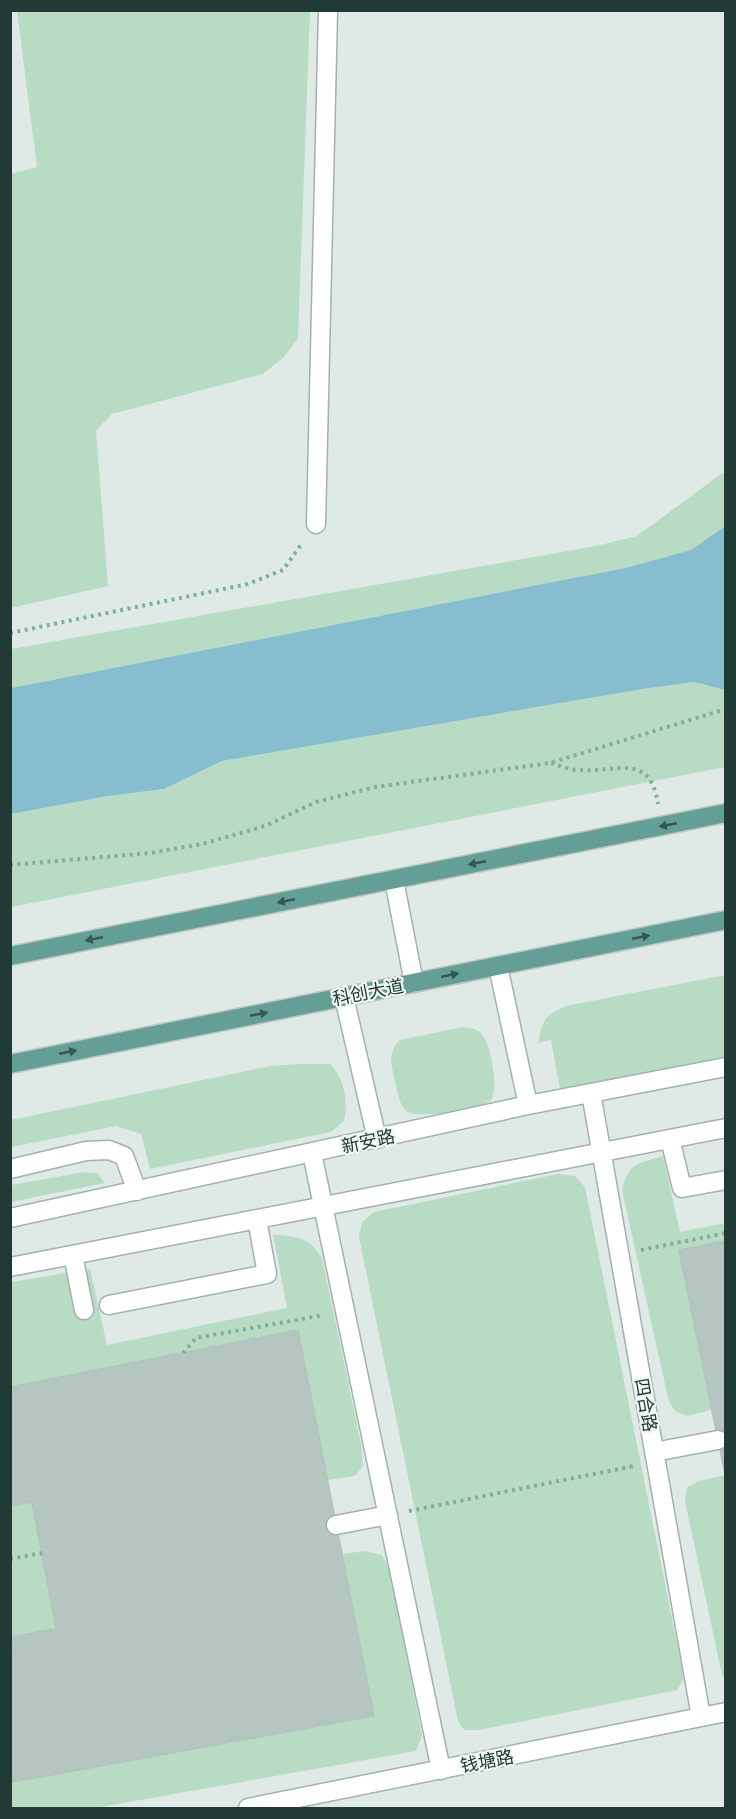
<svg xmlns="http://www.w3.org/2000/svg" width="736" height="1819" font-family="Mulish,'Noto Sans SC',sans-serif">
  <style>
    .green { fill: #b8dbc4 }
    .water { fill: #87becf }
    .building { fill: #b5c5bf; stroke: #b2c4be; stroke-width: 1.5 }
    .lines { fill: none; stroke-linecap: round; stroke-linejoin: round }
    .minor-casing { stroke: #a2b2ad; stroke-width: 21 }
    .major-casing { stroke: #bcc4c2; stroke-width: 21 }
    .path { stroke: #80aea3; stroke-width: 4; stroke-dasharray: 3 4.5; stroke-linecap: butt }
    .minor { stroke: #fff; stroke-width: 18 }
    .major { stroke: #649f95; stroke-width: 18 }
    .oneway { fill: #345852 }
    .labels { text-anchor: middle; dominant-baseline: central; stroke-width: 4.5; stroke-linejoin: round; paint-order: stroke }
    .street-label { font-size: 18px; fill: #203a35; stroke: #eff7f4 }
  </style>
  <rect width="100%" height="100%" fill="#dfeae6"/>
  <path class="green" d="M17,11H310L298,338L284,357L263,374L112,414L96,430L108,586L11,608V174L37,167Z
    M721,474H725V526L691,550L625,568L11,688V649L596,546L637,536Z
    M694,682L725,690V767L11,907V814L108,796L164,789L222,761L643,689Z
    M725,975V1057L560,1089L551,1040L538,1043C543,1019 544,1016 566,1006Z
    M463,1027C469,1028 475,1028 480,1032C491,1041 500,1091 490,1101C481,1109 415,1120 406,1111C400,1106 398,1094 396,1086C393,1068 385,1054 400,1040Z
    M299,1064H330C345,1079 348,1101 344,1121L331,1132L150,1169L141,1134L116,1126L11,1147V1120L270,1066Z
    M663,1156L680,1232L725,1223V1420L722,1407L688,1416L676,1412L669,1402L622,1190C629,1162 637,1164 663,1156Z
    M84,1172L97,1173L105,1183L11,1202V1185Z
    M558,1174L575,1176L585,1187L684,1678L677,1690L479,1730H464L458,1721L359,1237L362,1222L374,1212Z
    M273,1234C297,1238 309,1236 322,1258L361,1444L363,1466L355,1476L315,1482L327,1556L365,1551L382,1555L390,1570L422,1736L416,1751L95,1808H11V1282L90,1269L107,1345L287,1308Z
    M725,1475V1677L722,1675L685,1501L687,1487L699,1481Z"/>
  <path class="water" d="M725,526V690L694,682L643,689L222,761L164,789L108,796L11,814V688L625,568L691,550Z"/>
  <path class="building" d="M726,1241V1479L679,1250Z
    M298,1330L374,1716L13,1782L10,1769V1655L207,1619L178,1474L10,1506V1387Z
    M178,1474L207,1619L114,1636L113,1618L56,1628L32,1502Z
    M113,1618L114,1636L10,1655V1637Z"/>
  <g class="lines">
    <g class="minor-casing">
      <path id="minor" d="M316,524L328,10
        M394,880L414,983
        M498,966L528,1105
        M344,997L377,1139
        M591,1093L701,1717
        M670,1139L682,1188L726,1180
        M312,1153L441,1770
        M10,1169L86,1151L109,1150L124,1156L137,1191
        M10,1218L528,1105L726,1067
        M73,1255L84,1310
        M10,1267L726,1128
        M109,1305L267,1274L257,1219
        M654,1452L718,1440
        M336,1525L388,1515
        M248,1808L726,1712"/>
    </g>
    <g class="major-casing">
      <path id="major" d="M10,956L726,813
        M10,1064L726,920"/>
    </g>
    <path class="path" d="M10,633L248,584L283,570L303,542
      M551,763C560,766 570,770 579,770C616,773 650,751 658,804
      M10,865L150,853L202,844L265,826L316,802L375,787L550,763L726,709
      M641,1250L726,1233
      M183,1353L196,1338L324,1315
      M409,1511L634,1466
      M10,1559L42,1553"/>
    <use href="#minor" class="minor"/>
    <use href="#major" class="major"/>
  </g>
  <defs><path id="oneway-solid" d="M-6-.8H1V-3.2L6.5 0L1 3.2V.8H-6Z" transform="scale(1.5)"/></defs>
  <g class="oneway">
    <use href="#oneway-solid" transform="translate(668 825) rotate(169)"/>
    <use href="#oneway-solid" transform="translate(477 863) rotate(169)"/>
    <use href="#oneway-solid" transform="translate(286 901) rotate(169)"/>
    <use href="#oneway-solid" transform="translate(641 937) rotate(-11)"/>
    <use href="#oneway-solid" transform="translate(94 939) rotate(169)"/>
    <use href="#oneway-solid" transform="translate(450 975) rotate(-11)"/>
    <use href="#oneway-solid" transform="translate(259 1014) rotate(-11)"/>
    <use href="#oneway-solid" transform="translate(68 1052) rotate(-11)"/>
  </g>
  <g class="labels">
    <g class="street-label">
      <text transform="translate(368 992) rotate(-11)">科创大道</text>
      <text transform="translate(368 1141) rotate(-12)">新安路</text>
      <text transform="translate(646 1405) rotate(80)">四合路</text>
      <text transform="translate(487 1761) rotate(-11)">钱塘路</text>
    </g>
  </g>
  <rect width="736" height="1819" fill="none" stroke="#203a35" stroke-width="24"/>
</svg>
